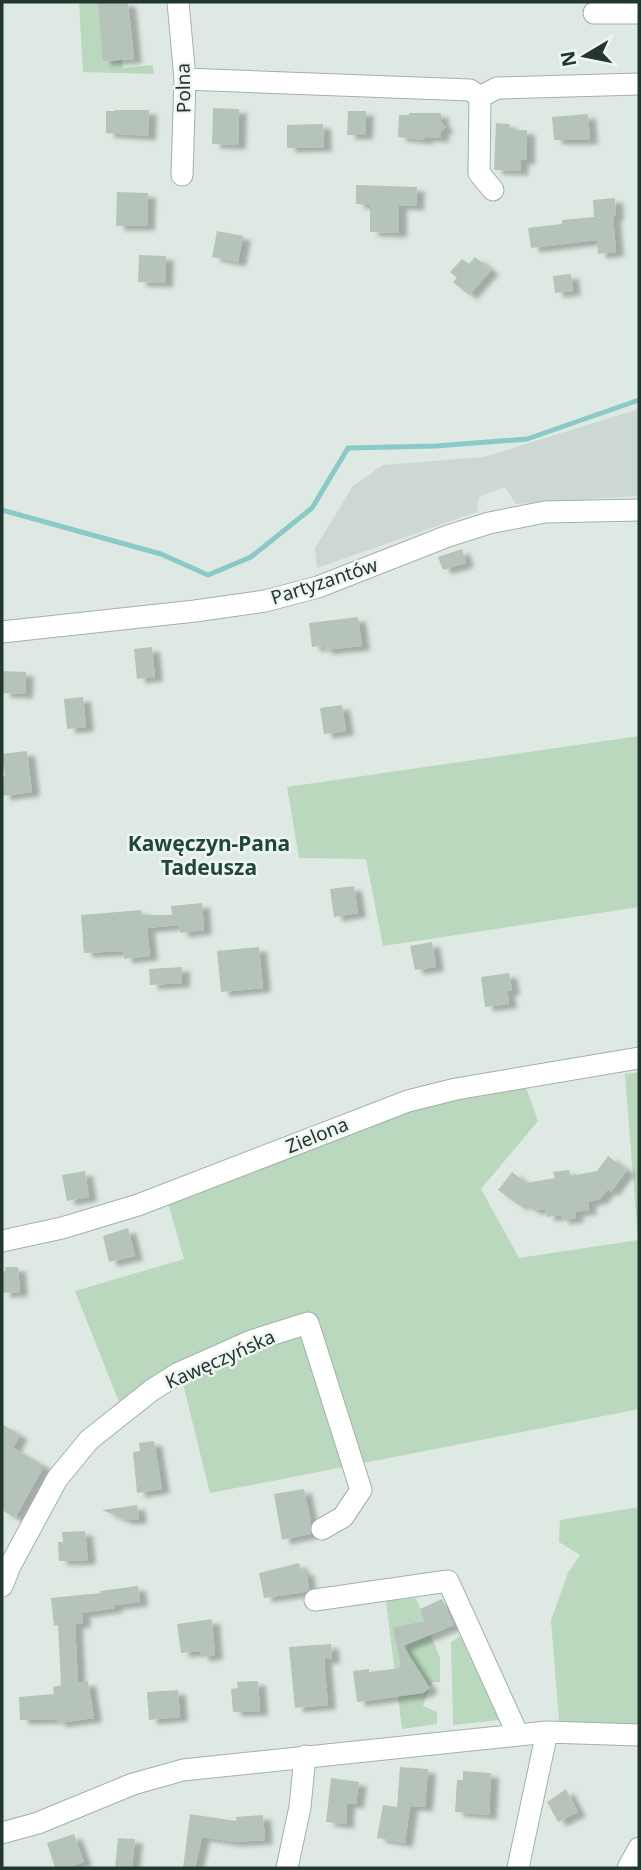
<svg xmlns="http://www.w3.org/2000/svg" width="641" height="1870" font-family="'Noto Sans',sans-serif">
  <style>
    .built { fill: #cdd8d2 }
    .green { fill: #b9d8bd }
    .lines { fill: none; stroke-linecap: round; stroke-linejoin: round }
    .stream { stroke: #8bc9c9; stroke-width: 5 }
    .building { fill: #b5c3bb; filter: url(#shadow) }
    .minor-casing { stroke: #a3b0a9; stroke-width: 23 }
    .minor { stroke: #fff; stroke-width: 21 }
    .labels { text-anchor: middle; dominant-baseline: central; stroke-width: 5; stroke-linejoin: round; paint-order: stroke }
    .street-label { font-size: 19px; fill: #22372e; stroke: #eff6f1 }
    .neighbourhood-label { font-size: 21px; font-weight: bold; fill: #204737; stroke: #eff6f1 }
  </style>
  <defs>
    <filter id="shadow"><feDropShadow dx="8" dy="4.5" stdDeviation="2" flood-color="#0004"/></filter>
  </defs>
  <rect width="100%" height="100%" fill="#dfe9e3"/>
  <path class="built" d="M639,409V496L516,504L505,487L479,497L477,512L317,568L315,548L353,486L383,465L484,457Z"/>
  <path class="green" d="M79,2H98L104,61L122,60L123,68L153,65L154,74L83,72Z
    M639,736V907L383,946L366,859L299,858L287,787Z
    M639,1072V1409L210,1493L179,1368L121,1407L75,1291L184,1259L168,1203L415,1104L525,1085L538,1121L481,1189L519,1258L638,1240L625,1074Z
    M639,1507V1728L559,1721L551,1620L568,1573L580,1555L559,1542L560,1520Z
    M416,1598L440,1658V1682H432L423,1706L437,1712V1724L402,1729L386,1601Z
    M460,1636L499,1720L453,1725L451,1642Z"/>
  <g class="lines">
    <path class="stream" d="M2,510L161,554L208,575L251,557L312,508L348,448L436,446L527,439L639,400"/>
  </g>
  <path class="building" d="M98,2H128L134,59L103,61Z
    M213,108L239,109L238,145L212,144Z
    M115,110H149L148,136L106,133V111H115Z
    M348,111H366L365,135H347Z
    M409,113H441V122L446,127L441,131V138L425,137V140L398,137L399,115H409Z
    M588,114L590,140H554L552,117Z
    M496,123L510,124L509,130H527V160H521L520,171L494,170Z
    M323,124L324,147L287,148V125Z
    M356,185L417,187L416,206L399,205V233L370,232V205L356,204Z
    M117,192L148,193L147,226H116Z
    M615,198L616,216H613L616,252L598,254L597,240L531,248L528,228L562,224V220L594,217L593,200Z
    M217,231L243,236L238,262L212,257Z
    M139,255L166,256L165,283L138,282Z
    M475,257L491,270L469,295L453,282L457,278L450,272L462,259L469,264Z
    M571,274L573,291L555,293L553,276Z
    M462,549L466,563L443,570L438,557Z
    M358,617L362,646L324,650V646L312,647L309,623Z
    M152,647L155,677L137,679L134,649Z
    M2,671L26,672L25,694L2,693Z
    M83,697L86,727L67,729L64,699Z
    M342,705L346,731L324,734L320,708Z
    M27,751L32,792L2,796V777L5,776L2,754Z
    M354,886L358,913L334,917L330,889Z
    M202,903L204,930L180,933L179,925L147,928L150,956L124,959L123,951L84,953L81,915L141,910L142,915H172L171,906Z
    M432,942L436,967L415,970L410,946Z
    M259,947L263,988L221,992L217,951Z
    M182,967V983L150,985L149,969Z
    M509,973L512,990L507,991L509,1004L485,1007L481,977Z
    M608,1156L627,1170L611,1192L608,1189L600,1199L588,1202L589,1210L575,1212L576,1218L561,1220V1215L547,1217L545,1209L533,1210L523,1203L520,1206L498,1190L512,1172L526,1183L555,1178L553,1172L569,1170L570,1176L597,1171Z
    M85,1171L89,1197L67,1201L62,1175Z
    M128,1228L135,1256L109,1262L103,1236Z
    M5,1267H18L20,1292L2,1293V1271H5Z
    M2,1424L20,1435L13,1448L44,1466L15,1518L2,1510Z
    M154,1441L162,1489L137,1493L133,1452L140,1451L139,1443Z
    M304,1489L311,1523L310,1534L282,1540L274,1494Z
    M137,1505L139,1519L126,1520L102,1510Z
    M85,1531L88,1560L59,1561L58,1542H63L62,1532Z
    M299,1563L301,1571L306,1570L309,1589L305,1592L264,1598L259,1573Z
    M138,1586L140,1602L115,1605V1608L82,1613L83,1623L75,1624L78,1683L88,1681L94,1718L58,1723L57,1719L20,1720L19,1697L54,1694L53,1687L61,1685L58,1625L54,1626L51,1598L101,1593L100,1591Z
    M442,1599L454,1625L403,1646L430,1688L423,1693L357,1702L353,1671L369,1669V1672L400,1668L401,1665L393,1628L424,1621L420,1609Z
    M212,1619L215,1655L201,1657L200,1651L181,1653L177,1624Z
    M331,1644L332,1659H324L328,1705L295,1708L289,1647Z
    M258,1681L260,1711L233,1712L231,1689L238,1688L237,1682Z
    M178,1690L180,1717L149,1720L147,1692Z
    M400,1767L428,1769L425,1807L410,1806L405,1843L377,1838L383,1805L397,1807Z
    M463,1771L491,1773L489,1815L455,1812L457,1780H463Z
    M331,1778L359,1782L356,1804L347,1803L346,1824L326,1822Z
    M566,1789L578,1812L558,1822L547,1802Z
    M190,1814L236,1821V1817L263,1815L265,1840L235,1842L202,1837L195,1868H183Z
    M74,1834L84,1862L66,1868H55L47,1843Z
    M118,1838L135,1839L132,1868H115Z"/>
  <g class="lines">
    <g class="minor-casing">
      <path id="minor" d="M178,2L185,79L182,175
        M594,13H639
        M185,79L470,90L480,97L479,173L493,190
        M480,97L497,88L639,84
        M2,632L195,611L265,601L318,587L448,536L489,523L545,512L639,510
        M2,1241L62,1228L138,1205L408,1101L456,1089L639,1058
        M2,1586L10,1566L57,1479L89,1440L152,1390L179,1373L251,1341L308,1323L361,1490L343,1517L322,1529
        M315,1600L448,1581L518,1735
        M2,1833L38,1823L133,1784L183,1770L547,1732L639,1735
        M287,1868L300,1807L305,1756
        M518,1868L547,1732
        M628,1868L639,1848"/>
    </g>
    <use href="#minor" class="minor"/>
  </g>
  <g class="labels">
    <g class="street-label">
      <text transform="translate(183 88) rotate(-91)">Polna</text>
      <text transform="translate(324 581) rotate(-18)">Partyzantów</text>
      <text transform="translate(317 1135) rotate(-22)">Zielona</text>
      <text transform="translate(220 1359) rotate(-24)">Kawęczyńska</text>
    </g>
    <g class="neighbourhood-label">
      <text x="209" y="843">Kawęczyn-Pana<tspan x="209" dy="24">Tadeusza</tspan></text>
    </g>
  </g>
  <rect width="641" height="1870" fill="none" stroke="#22372e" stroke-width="7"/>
  <g transform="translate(585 56) rotate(260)" stroke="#eff6f1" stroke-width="5" paint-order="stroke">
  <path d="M0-5L12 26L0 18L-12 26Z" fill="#22372e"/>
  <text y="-10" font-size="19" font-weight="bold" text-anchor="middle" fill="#22372e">N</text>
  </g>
</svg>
